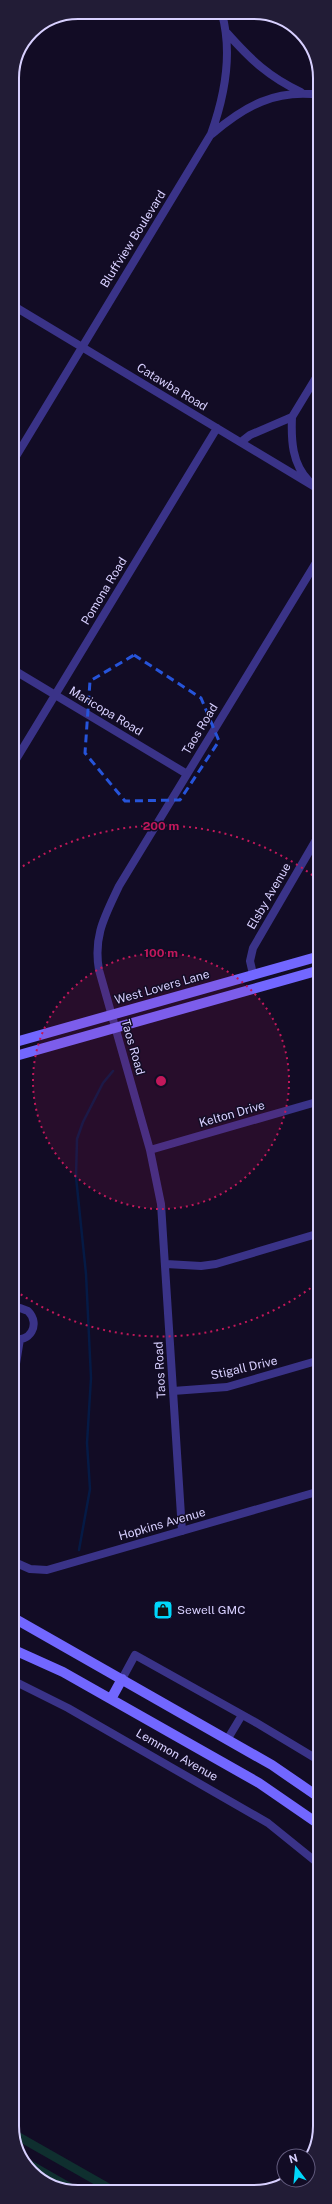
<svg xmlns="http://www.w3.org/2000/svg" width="332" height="2204" font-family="'Public Sans',sans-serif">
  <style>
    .green { fill: #0f2f2f }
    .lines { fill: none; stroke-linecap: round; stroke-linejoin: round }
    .stream { stroke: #051a45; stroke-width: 2.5 }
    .street { stroke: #3a3388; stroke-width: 8 }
    .secondary { stroke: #7267ff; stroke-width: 10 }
    .marked { fill: none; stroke: #2654da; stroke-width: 3; stroke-dasharray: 8 5; stroke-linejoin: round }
    .ring { fill: none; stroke: #c2185b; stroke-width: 2; stroke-dasharray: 2 4 }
    .labels { text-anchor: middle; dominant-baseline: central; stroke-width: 3; stroke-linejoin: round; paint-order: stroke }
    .street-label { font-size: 12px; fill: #d8d0ff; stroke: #120c25 }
    .poi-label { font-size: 12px; fill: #d8d0ff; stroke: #120c25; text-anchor: start }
    .rim { fill: none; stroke: #d8d0ff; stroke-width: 2 }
    .centre { fill: #c2185b; stroke: #120c25; stroke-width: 2 }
    .ring-label { font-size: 12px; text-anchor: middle; font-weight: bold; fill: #c2185b; stroke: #120c25; stroke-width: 3; stroke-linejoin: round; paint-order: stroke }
  </style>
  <rect width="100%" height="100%" fill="#120c25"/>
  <path class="green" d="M12,2128L121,2190H104L16,2140Z
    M22,2155L83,2190H66L27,2167Z"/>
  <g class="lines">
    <path class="stream" d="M79,1550L90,1489L87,1443L91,1378L86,1274L76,1177L77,1139L83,1122L103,1083L113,1071"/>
    <path class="street" d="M227,33C251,60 269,77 301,92
      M212,134C245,106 275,89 320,95
      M12,305L320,490
      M292,417C291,440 292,464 309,481
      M241,442L250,435L292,417L320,371
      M12,463L211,134C225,95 233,54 222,14
      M12,669L187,774
      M12,766L217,428
      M253,974L250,961L253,948L320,833
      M150,1150L320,1101
      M166,1264L201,1266L216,1264L320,1233
      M12,1309L20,1308L28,1311C41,1324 30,1344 12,1338
      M12,1388L20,1339
      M173,1391L227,1387L320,1360
      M182,1531L161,1204L150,1150L99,970C93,936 105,916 119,886L320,556
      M12,1561L30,1569L47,1570L320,1491
      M122,1679L135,1655L255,1722L320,1761
      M12,1680L68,1708L268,1823L320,1865
      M227,1740L242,1715"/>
    <path class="secondary" d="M12,1043L320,956
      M12,1057L320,970
      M12,1617L272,1765L320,1798
      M12,1649L63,1672L259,1783L320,1825
      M111,1699L122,1679"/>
  </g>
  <path class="marked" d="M134,655L201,698L219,741L180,800L125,801L85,753L90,681Z"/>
  <circle cx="161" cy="1081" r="128" fill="#c2185b" fill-opacity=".12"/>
  <g class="ring">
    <circle cx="161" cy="1081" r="128"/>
    <path d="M320 1281A255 255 0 0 1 13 1289M13 873A255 255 0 0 1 320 881"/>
  </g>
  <defs>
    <g id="shop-square" transform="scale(1)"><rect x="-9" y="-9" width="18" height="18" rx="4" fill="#00d7fb" stroke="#120c25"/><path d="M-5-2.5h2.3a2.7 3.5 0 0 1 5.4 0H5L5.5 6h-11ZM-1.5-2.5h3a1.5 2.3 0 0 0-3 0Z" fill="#111"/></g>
  </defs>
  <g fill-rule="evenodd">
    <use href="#shop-square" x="163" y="1610"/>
  </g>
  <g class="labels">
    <g class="street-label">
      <text transform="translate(133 239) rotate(-58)">Bluffview Boulevard</text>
      <text transform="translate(172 387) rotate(31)">Catawba Road</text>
      <text transform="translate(104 591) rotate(-59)">Pomona Road</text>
      <text transform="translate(106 711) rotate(31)">Maricopa Road</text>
      <text transform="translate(200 729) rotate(-59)">Taos Road</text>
      <text transform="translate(269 896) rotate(-60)">Elsby Avenue</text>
      <text transform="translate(162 987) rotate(-16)">West Lovers Lane</text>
      <text transform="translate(133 1047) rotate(74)">Taos Road</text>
      <text transform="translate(232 1114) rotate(-16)">Kelton Drive</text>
      <text transform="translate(244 1368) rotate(-13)">Stigall Drive</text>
      <text transform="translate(160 1370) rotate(-93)">Taos Road</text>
      <text transform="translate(162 1524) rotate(-16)">Hopkins Avenue</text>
      <text transform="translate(177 1755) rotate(30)">Lemmon Avenue</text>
    </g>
    <g class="poi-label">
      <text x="177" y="1610">Sewell GMC</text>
    </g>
  </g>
  <path d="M0 0H332V2204H0ZM78 19H254A59 59 0 0 1 313 78V2126A59 59 0 0 1 254 2185H78A59 59 0 0 1 19 2126V78A59 59 0 0 1 78 19Z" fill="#221c36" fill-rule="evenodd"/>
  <path class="rim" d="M78 19H254A59 59 0 0 1 313 78V2126A59 59 0 0 1 254 2185H78A59 59 0 0 1 19 2126V78A59 59 0 0 1 78 19Z"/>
  <circle cx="161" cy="1081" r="6" class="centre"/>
  <g class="ring-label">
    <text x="161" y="830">200 m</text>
    <text x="161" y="957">100 m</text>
  </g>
  <g transform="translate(296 2168) rotate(344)"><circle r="19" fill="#120c25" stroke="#615a7c"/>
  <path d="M0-3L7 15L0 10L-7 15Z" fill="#00d7fb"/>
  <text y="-6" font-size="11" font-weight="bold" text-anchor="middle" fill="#d8d0ff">N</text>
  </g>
</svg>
